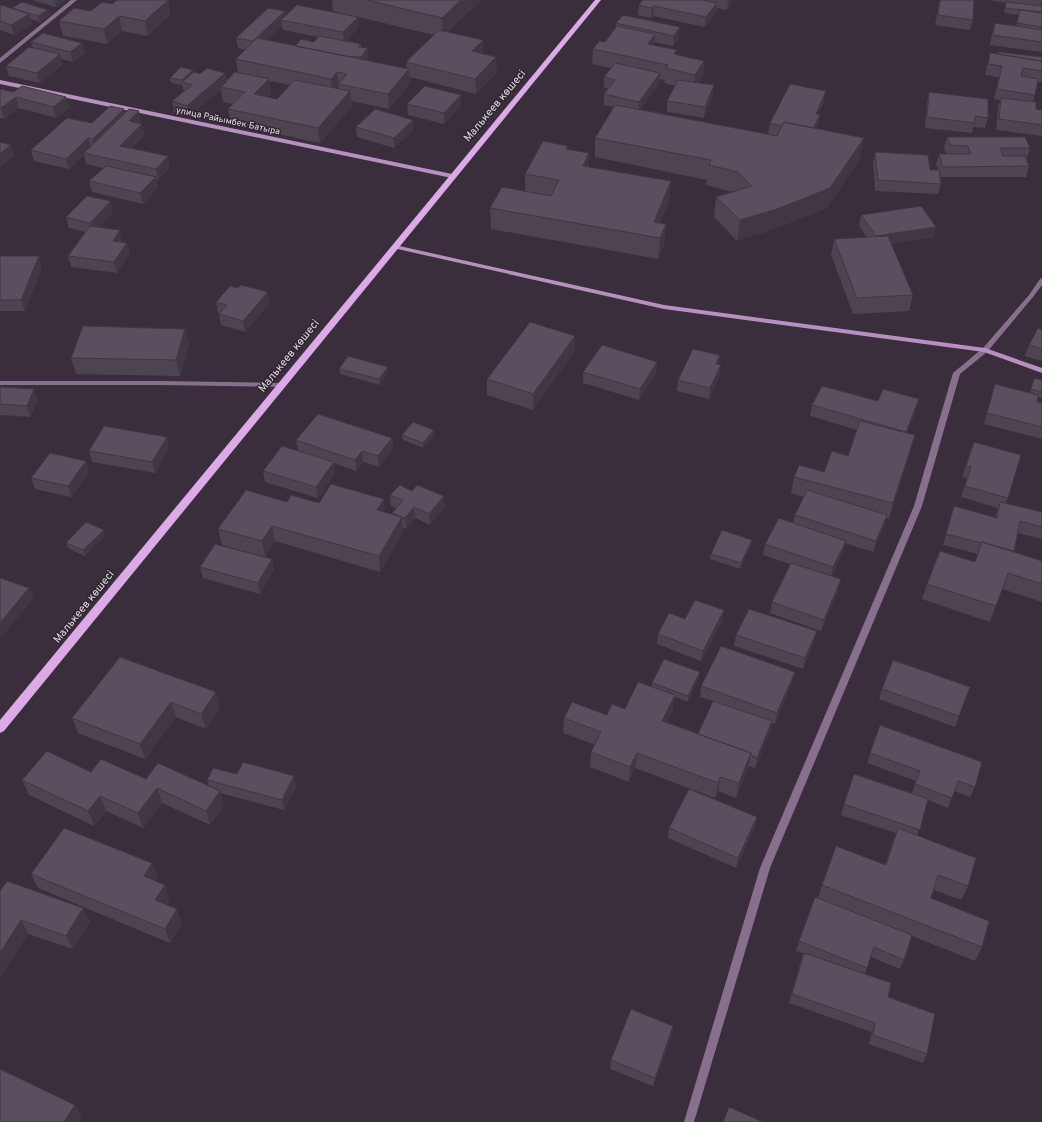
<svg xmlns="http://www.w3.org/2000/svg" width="1042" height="1122" font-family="Overpass,sans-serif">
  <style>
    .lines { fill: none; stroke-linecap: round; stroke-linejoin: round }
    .street { fill: #886f8d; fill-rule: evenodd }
    .secondary { fill: #b890c0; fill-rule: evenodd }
    .primary { fill: #ddaae8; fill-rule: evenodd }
    .wall { fill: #4e4351; fill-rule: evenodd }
    .shaded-wall { fill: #403742 }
    .building { fill: #5b4e5e; stroke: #403742 }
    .labels { text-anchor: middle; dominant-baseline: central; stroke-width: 3; stroke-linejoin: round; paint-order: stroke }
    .far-street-label { font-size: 9px; fill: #e1d9e2; stroke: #302432 }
    .street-label { font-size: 11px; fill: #e1d9e2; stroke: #302432 }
  </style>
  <rect width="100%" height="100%" fill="#3a2e3c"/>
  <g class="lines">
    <path class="street" d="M71,0H77L0,63V58Z
      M1042,278V285L1033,297L987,352L960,374L922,506L770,868L694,1122H684L760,868L914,506L953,373L983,348L1029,295L1040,279Z
      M0,381H161L282,383L286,385L282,387L161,385H0Z"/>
    <path class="secondary" d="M0,80L452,174L455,176L452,178L0,84Z
      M395,245L664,305L985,348L1042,368V373L984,352L664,309L393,248V246Z"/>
    <path class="primary" d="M595,0H601L4,731L0,733V720Z"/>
  </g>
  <path class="wall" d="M32,0H66L56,7Z
    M168,0L170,15L148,36L122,31L107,44L63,36L59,21L112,4Z
    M332,0H481L448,32L483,40V54L497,72L476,94L410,77V84L389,109L351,101L352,106L320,143L231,124L228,109L233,104L223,102L221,89L189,116L174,112L172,101L184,91L182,85L171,83L170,78L193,70L194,72L200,74L225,73L227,81L238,73L236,59L246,50L238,48L236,38L285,11L286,16L358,17L359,27L346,41L361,44V47L369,59L367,61L407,69L406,62L434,35L333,11ZM282,26L283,30L318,37L314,42L295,46L267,40ZM269,81L290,85L277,99L268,97L271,94Z
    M643,0H732L731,4L727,10L717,8L716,13L705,27L653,16L651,18L638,15L639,5Z
    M940,0H974L973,20L970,30L935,25Z
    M988,0H1042L1041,5L1042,6V52L990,45L992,33L995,23L1016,26L1019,15L1004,13L1006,3Z
    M0,6L12,9V8L48,10L50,15L40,22L30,19L32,24L14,35L0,30Z
    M616,23L679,37L673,46L654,42V45L677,55L704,61L703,76L698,83L713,96L704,118L667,112V101L675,86L664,83L665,80L659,79V84L640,109L777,136L768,134L770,123L824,102L818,114L820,115L818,125L816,129L860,158L827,208L774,229L737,241L714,217L716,197L733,192L706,185L707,180L595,157V138L614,107L604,105V94L609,89L604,87V77L611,68L592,64L593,49L605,42L616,28Z
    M31,42L82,43L85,53L73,62L61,59L62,65L40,83L9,76L6,66L33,48Z
    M990,53L1042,57V82H1038L1033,102L1036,109L1042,110V136L996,130L998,108L1000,100L994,99L999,77L985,75Z
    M0,89L13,92L66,97L69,108L56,118L19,108L4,119L0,118Z
    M929,92L988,118L985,128L973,127L972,133L925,128L927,103Z
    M461,95V105L444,124L408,115L407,104Z
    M125,113L141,122L140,123L145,134L131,148L168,156L170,167L158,180H156L158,188L143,204L92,192L89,181L103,168L86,164L84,155L69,169L34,161L31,150Z
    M413,120V130L394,148L357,137L356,127Z
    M947,137L1030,148L1027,158H1026L1029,166L1026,177H941L940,174L941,184L938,194L875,191L873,163L875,152L930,170H938L936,164L939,154H946L944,147Z
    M568,149L589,168L671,181L669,202L660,223L666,224L664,244L658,259L491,229L490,208L525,191V174Z
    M113,212L99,227L123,241L122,242L127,243L130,253L117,273L71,267L68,256L86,232L69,228L66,217Z
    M861,215L933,237L891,244L913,295L909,311L853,314L831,255L834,239L867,237L859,226Z
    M0,256L42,267L25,311H0Z
    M238,288L268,292L270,303L245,332L221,325L219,314L220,313H218L216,302Z
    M185,329L189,344L180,376L76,374L71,358Z
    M1042,330V361L1025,356L1029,345Z
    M575,336L574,352L533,410L487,395V379Z
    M657,362L656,373L639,400L583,383V372Z
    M719,365H721L719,376L709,399L677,391L678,380Z
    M339,369L388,372L380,385L340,374Z
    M1034,378L1042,380V398L1038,397L1037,402L1042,403V439L984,424L995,384L1030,393Z
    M0,387L38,400L30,417L0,415Z
    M878,401L916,410L907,433L910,451L889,519L886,518L884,526L873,552L845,543L843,551L832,576L838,590L821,631L770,613L772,602L790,564L763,555L765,544L793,523L795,515L804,497L791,493L794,477L824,472L848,456L857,430L810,416L812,405Z
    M434,430V436L423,448L403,440L402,435Z
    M392,438L393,449L379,467L363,462L356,471L334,463L335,473L318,498L265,482L263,471L298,451L296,440Z
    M974,442L1008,498L1006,503L1042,512V539L1018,533L1014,552L1042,561V602L1002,589L990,622L922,599L927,584L975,562L978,554L943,545L954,506L995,517L998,508L961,497L967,478L962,477Z
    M169,447L155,473L92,462L89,451Z
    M89,472L71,497L35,489L31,478Z
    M390,495L445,507L430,525L415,518L406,529L403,527V533L380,572L275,541L265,557L222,545L218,529L287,502L319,503L385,513L392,515V513L396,508L391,506Z
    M105,535L85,556L68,548L66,543Z
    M752,540L751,545L740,569L710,559L711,554Z
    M272,559L274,570L260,594L203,578L200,567Z
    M685,619L722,621L701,661L657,644L658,634Z
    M736,635L814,642L803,669L734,646Z
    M120,657L220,708L206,729L176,717L145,759L78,733L72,718Z
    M795,672L792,682L775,724L772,723L770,732L755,768L749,766L736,798L718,791L715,798L635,768L629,782L590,767L591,752L595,745L563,733L564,718L607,715L625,709L652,687V683L699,677L688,702L675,697L673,710L667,722L698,734L713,701L700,697L701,686Z
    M970,687L955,727L879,699L882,689Z
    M880,725L975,787L970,797L954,791L948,808L928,800L917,836L968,886L961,900L934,890L931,898L982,947L975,961L912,936L904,960L900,969L871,957L865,974L888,997L927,1054L923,1063L869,1044L872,1032L789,1003L803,953L796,951L799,941L818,898L822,885L885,865L896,833L841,815L854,774L912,793L916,781L867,763Z
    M91,772L146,779L209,786L207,780L237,774L294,776L296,786L284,810L220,793L224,806L210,825L162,803L143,828L106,811L94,826L29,795L22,780Z
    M755,827L736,868L668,838L669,828Z
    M152,863L158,878L155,881L170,899L166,905L182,923L170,943L38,888L31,874Z
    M0,891L83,908L90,922L73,949L28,934Z
    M673,1026L672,1035L653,1086L610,1069L611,1060Z"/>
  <path class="shaded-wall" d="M55,0H66L56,7Z
    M168,0L170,15L148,36L145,21Z
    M461,0H481L443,37L442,18Z
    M728,0H732L731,4L727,10Z
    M717,3L716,13L705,27L706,17Z
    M654,6L653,16L651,18L652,8Z
    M48,10L50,15L40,22L38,16Z
    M285,11L286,21L281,20L282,26L255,52L253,41Z
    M29,14L32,24L14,35L11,25Z
    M119,16L122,31L107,44L104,29Z
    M358,17L359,27L344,43L343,32Z
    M680,27L679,37L673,46L674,36Z
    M655,34L654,49L648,44Z
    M483,40V55L472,51Z
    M82,43L85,53L73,62L70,52Z
    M368,48L369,59L361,68V57Z
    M60,54L62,65L40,83L37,73Z
    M496,57L497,72L476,94L475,79Z
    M704,61L703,76L694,90L695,75Z
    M409,69L410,84L389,109L388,94Z
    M193,70L194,75L183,82L182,80Z
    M337,72L339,87L332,94L331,79Z
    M225,73L227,84L221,87V89L189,116L187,106Z
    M660,73L659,84L638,113L639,102Z
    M269,79L271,94L257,110L254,94Z
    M714,85L713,96L704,118L705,107Z
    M350,91L352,106L320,143L318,128Z
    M826,91L824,102L814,124L816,114Z
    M461,95V105L444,124V113Z
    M16,97L19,108L4,119L1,108Z
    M66,97L69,108L56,118L53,107Z
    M124,109L126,120L95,149L93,139Z
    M139,111L141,122L131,131L129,121Z
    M820,115L818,125L810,142L812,132Z
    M413,120V130L394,148V138Z
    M142,124L145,134L122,156L120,146Z
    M88,138L91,148L84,153V155L69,169L66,159Z
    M864,138L860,158L827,208L774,229L737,241L740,220Z
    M11,145L14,156L0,168V154Z
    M589,153V173L583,166Z
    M168,156L170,167L158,180L156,169Z
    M156,177L158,188L143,204L140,193Z
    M671,181L669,202L654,237V222Z
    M111,201L113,212L93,233L90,223Z
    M666,224L664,244L658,259L660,238Z
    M936,227L933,237L873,247L876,236Z
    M120,230L123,241L116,252L113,241Z
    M127,243L130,253L117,273L114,262Z
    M39,256L42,267L25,311L21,300Z
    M268,292L270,303L245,332L243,321Z
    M185,329L189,344L180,376L176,360Z
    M575,336L574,352L533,410V394Z
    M720,355L719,366L716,364Z
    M657,362L656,373L639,400L640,389Z
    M721,365L719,376L709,399L710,388Z
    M388,367V372L380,385L379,379Z
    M34,389L38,400L30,417L27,406Z
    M919,399L916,410L903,443L906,432Z
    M434,430V436L423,448V443Z
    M915,435L910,451L889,519L893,503Z
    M167,437L169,447L155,473L152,462Z
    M392,438L393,449L379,467L378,456Z
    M362,451L363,462L356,471L355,460Z
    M86,461L89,472L71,497L68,486Z
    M334,462L335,473L318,498L316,487Z
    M444,496L445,507L430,525L429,514Z
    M384,499L385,514L377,510Z
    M414,507L415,518L406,529L405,518Z
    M887,515L884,526L873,552L876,541Z
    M402,517L403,533L380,572L379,556Z
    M272,526L275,541L265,557L262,541Z
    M104,530L105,535L85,556L83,550Z
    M752,540L751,545L740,569L741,563Z
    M846,541L843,551L831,578L833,567Z
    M272,559L274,570L260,594L258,583Z
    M841,579L838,590L821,631L824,620Z
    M29,588L34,598L0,639V623Z
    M724,610L722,621L701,661L703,651Z
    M817,631L814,642L803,669L805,658Z
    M700,672L699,677L688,702V696Z
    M795,672L792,682L775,724L777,713Z
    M216,692L220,708L206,729L201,714Z
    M675,695L673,710L660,736L662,721Z
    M171,702L176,717L145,759L140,744Z
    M772,721L770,732L755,768L757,758Z
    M637,753L635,768L629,782L630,767Z
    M751,753L748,768L736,798L739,783Z
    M294,776L296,786L284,810L282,800Z
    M720,777L718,791L715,798L718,783Z
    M157,788L162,803L143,828L138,813Z
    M220,791L224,806L210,825L206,811Z
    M100,796L106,811L94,826L88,811Z
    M757,817L755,827L736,868L738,858Z
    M152,863L158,878L149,891L144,876Z
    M165,885L170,899L160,914L155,900Z
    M83,908L90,922L73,949L66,936Z
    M177,909L182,923L170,943L165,929Z
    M21,920L28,934L0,979V953Z
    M673,1026L672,1035L653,1086L655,1078Z
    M75,1105L82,1117L79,1122H64Z"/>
  <path class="building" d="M117,0H168L145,21L119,16L104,29L59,21L74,8L91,11L102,2L112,4Z
    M366,0H461L442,18Z
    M643,0H703L717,3L706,17L654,6L652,8L639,5Z
    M940,0H974L973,20L938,15Z
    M22,2L48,10L38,16L12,8Z
    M1006,2L1042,6V12L1005,8Z
    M1,5L29,14L11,25L0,21V6Z
    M297,5L358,17L343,32L281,20Z
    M268,8L285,11L253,41L236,38Z
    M1020,10L1042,13V27L1017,23Z
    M623,15L680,27L674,36L616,23Z
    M995,23L1042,30V42L993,35Z
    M617,26L655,34L648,44L677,50L674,54L704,61L695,75L666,68L668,65L593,49L599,41L605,42Z
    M439,30L483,40L472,51L496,57L475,79L406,62Z
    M43,33L82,43L70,52L31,42Z
    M319,36L361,44L358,47L368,48L361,57L352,56L351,57L295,46L301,39L314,42Z
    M257,38L409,69L388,94L338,84L347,74L337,72L331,79L236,59Z
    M29,47L60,54L37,73L6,66Z
    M998,52L1042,57V61L998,54Z
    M990,53L1042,61V71L1023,68L1021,76L1038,79L1035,95L997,89L1002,66L988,64Z
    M615,63L660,73L639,102L604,94L615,80L604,77Z
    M181,67L193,70L182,80L170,78Z
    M207,68L225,73L187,106L172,101L192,85L182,82L194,72L200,74Z
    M235,72L269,79L254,94L277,99L295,80L350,91L318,128L228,109L245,92L221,87Z
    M678,80L714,85L705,107L667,101Z
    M790,84L826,91L816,114L820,115L813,128L784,122L782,126L770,123Z
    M22,86L66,97L53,107L16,97L1,108H0V89L13,92Z
    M425,86L461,95L444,113L407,104Z
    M929,92L988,99V118L975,116L974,123L927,117Z
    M1001,98L1036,102V109L1042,110V125L999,119Z
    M615,105L777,136L784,122L864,138L830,188L777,209L740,220L716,197L752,186L738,172L709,165L711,160L595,138Z
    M110,106L124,109L93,139L88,138L66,159L31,150L67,118L92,123Z
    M129,109L139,111L129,121L142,124L120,146L168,156L156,169L84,153Z
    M375,109L413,120L394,138L356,127Z
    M947,137H1025L1030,148H1000L1003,156H1025L1029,166L943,167L939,154H971L968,146L950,145Z
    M543,141L568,146L566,149L589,153L583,166L671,181L654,222L666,224L660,238L490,208L502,187L551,196L559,180L525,174Z
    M0,142L11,145L0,154Z
    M875,152L928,155L930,170H939L941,184L878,180Z
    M106,166L156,177L140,193L89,181Z
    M87,196L111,201L90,223L66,217Z
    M921,206L936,227L876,236L861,215Z
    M90,226L120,230L113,241L127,243L114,262L68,256Z
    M888,236L913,295L857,298L834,239Z
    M0,256H39L21,300H0Z
    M241,285L268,292L243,321L219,314L227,305L216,302L230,286L238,288Z
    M530,322L575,336L533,394L487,379Z
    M83,326L185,329L176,360L71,358Z
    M1038,328L1042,330V349L1029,345Z
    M602,345L657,362L640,389L583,372Z
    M693,349L720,355L716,364L721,365L710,388L678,380Z
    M348,356L388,367L379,379L339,369Z
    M1034,378L1042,380V392L1031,389Z
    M995,384L1038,395L1037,402L1042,403V427L987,413Z
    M822,386L878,401L883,389L919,399L906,432L812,405Z
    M0,387L34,389L27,406L0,404Z
    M318,414L392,438L378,456L362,451L355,460L296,440Z
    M860,421L915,435L893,503L794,477L799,465L824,472L832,451L848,456Z
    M413,422L434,430L423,443L402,435Z
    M104,426L167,437L152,462L89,451Z
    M974,442L1021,455L1008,498L965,486L971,467L966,466Z
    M282,446L334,462L316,487L263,471Z
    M50,453L86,461L68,486L31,478Z
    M331,484L384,499L377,510L402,517L379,556L272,526L262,541L218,529L246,490L287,502L291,495L319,503Z
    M400,485L412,491L417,485L444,496L429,514L414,507L405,518L392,513L403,500L390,495Z
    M807,490L887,515L876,541L795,515Z
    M1000,502L1042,512V527L1020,521L1014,551L982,542V543L946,534L954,506L997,518Z
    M779,518L846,541L833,567L765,544Z
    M86,522L104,530L83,550L66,543Z
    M722,530L752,540L741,563L711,554Z
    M982,542L1042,561V584L1008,573L996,606L927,584L940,551L975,562Z
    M215,544L272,559L258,583L200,567Z
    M791,563L841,579L824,620L772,602Z
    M0,578L29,588L0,623Z
    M695,600L724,610L703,651L658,634L669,613L685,619Z
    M749,609L817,631L805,658L736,635Z
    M721,646L795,672L777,713L701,686Z
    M120,657L216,692L201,714L171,702L140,744L72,718Z
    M664,659L700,672L688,696L652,683Z
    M893,660L970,687L959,716L882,689Z
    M638,682L675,695L662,721L751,753L739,783L720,777L718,783L637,753L630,767L591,752L601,732L564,718L572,702L607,715L612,704L625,709Z
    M713,701L772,721L757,758L751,755V753L698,734Z
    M880,725L982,762L975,787L958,781L952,798L915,784L920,771L870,753Z
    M47,751L91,772L101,759L146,779L158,763L220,791L206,811L157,788L138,813L100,796L88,811L22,780Z
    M243,762L294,776L282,800L207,780L213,768L237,774Z
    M854,774L928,799L920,830L844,804Z
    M689,789L757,817L738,858L669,828Z
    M64,828L152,863L144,876L165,885L155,900L177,909L165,929L31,874Z
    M898,828L976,858L968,886L938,875L931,898L989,921L982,947L822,885L836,846L886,865Z
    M7,881L83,908L66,936L21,920L0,953V891Z
    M815,897L912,935L904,960L874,947L867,968L799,941Z
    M804,953L891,983L888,997L935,1014L927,1054L873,1035L875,1023L792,994Z
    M631,1009L673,1026L655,1078L611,1060Z
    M0,1069L75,1105L64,1122H0Z
    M729,1107L763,1122H723Z"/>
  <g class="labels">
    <g class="far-street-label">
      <text transform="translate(228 121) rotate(12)">улица Райымбек Батыра</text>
    </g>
    <g class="street-label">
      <text transform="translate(495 106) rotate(-50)">Малькеев көшесі</text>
      <text transform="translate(289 356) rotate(-51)">Малькеев көшесі</text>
      <text transform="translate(84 607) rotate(-51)">Малькеев көшесі</text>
    </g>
  </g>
</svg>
